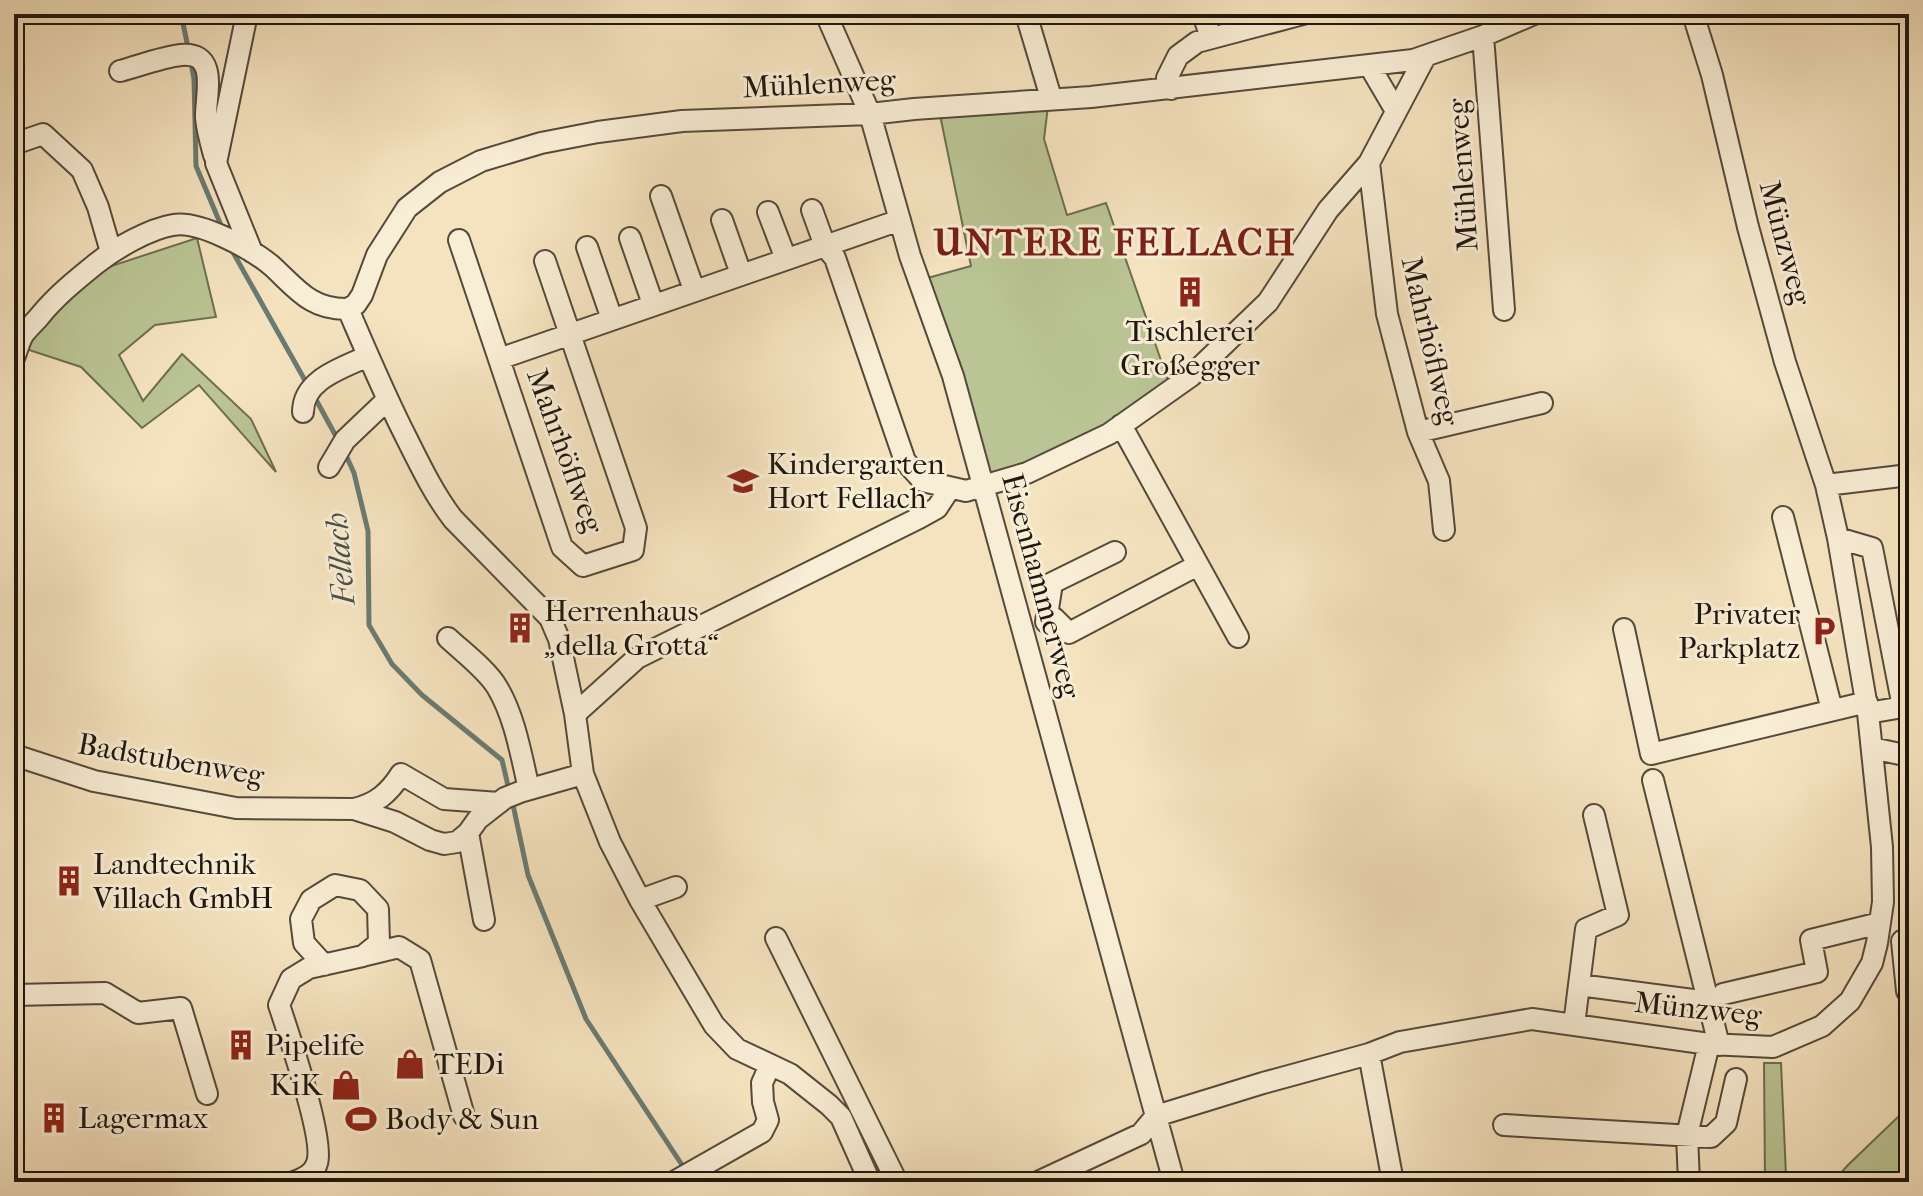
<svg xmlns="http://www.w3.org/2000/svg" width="1923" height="1196" font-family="'IM FELL French Canon',serif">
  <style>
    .green { fill: #bac494; stroke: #6d6e51; stroke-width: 2 }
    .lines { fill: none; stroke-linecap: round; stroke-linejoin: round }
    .stream { stroke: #6a7b72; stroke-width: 5 }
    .minor-casing { stroke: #554a3a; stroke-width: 24 }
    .minor { stroke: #f8edd5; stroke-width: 20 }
    .labels { text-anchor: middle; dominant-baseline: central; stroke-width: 6; stroke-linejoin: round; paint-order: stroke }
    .street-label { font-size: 30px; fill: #20170e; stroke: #f8edd5 }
    .poi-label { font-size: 30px; fill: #20170e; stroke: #f8edd5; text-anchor: start }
    .water-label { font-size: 32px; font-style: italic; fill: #4b5148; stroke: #f8edd5 }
    .district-label { font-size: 38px; font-weight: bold; letter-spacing: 2px; fill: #7a1f14; stroke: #f8edd5 }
  </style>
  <rect width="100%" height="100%" fill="#f5e3bf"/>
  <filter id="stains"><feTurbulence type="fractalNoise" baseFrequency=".0025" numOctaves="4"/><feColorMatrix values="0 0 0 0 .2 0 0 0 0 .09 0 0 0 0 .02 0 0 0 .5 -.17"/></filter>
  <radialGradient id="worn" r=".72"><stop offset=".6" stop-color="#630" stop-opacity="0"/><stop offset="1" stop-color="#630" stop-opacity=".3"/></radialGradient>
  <path class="green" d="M1049,98L1044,139L1067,215L1106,203L1170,386L1107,431L987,479L924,279L971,266L939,110Z
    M197,238L216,317L155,325L119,355L143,401L182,354L251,419L276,472L199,385L142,428L81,367L26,349L46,320L93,272Z
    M1764,1063H1781L1786,1175L1794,1182H1765Z
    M1909,1109V1182H1833L1847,1166L1899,1116Z"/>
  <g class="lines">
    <path class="stream" d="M181,14L189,52
      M191,62L194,79L196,166L223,230
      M230,247L307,384
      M314,396L338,440
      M345,453L354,473L368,531L369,625L392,664L422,695L502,760L509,790
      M512,800L528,875L586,1019L686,1171"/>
    <g class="minor-casing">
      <path id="minor" d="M247,14L216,163L252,252
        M826,14L870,114L910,256L953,376L1174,1182
        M1026,14L1049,91L1050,99
        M1203,14L1211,38
        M1483,36L1504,310
        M1369,65L1396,111
        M120,71C139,66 162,57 181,55C220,51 205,97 206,118C207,130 211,144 214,155
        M1171,89L1167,78L1178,56L1197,42L1303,14
        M14,144L43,134L82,170L98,207L111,252
        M1369,163L1387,314L1418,432L1439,481L1444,530
        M661,196L694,290
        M812,210L825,246L900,220
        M768,212L786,259
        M722,220L741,274
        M630,238L653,304
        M459,240L562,547L583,566L633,550L636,528L545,261
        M587,247L612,319
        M348,309L356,304L362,295L377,255L407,208L440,182L481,161L541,143L598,132L682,121L870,114L914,109L1091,97L1413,60L1483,36L1534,14
        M348,309C367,353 385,396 407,439C421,467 434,494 453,519L550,618L559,639L575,714L583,774L610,842L640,900L714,1025L737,1049L790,1074L829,1105L841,1117L870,1182
        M14,358C17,351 19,342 23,335C27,329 34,323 39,317C56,296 76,280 97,263C116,248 149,229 173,225C199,220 252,249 272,266C297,289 311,310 348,309
        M499,359L825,246L835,258L905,461L923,481L966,491L1027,473L1109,434L1191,376L1268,302L1328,210L1369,163L1425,57
        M303,412C303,379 343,368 368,356
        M1121,425L1238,637
        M1418,432L1542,403
        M329,467L345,440L387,400
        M1826,485L1909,475
        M1783,517L1832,710
        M1838,538L1872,548L1903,707L1868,713
        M1054,618L1069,633L1198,565
        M1046,622L1052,583L1115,552
        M1624,629L1651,754L1867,702
        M448,638C463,652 487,670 497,687C515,717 521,755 529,789
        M575,714L637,658L919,518L937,508L950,488
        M1872,748L1909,756
        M14,755L94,781L236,808L354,809L395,822L430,840L444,844L457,842L468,833L478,819L505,798L520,792L583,774
        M1653,780L1719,1045
        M354,809C376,804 389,793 401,774L444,799L499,803
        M468,833L484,920
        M640,900L676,887
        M776,938L897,1182
        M1902,941L1907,991L1909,990
        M366,955L399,947L420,960L464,1116
        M1579,985L1708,1002
        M1723,994L1817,972L1811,940L1880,923
        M14,995L105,993L138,1013L181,1008L207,1094
        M1574,1025L1586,929L1618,915L1594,815
        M1369,1054L1393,1182
        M1156,1116L1263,1083L1369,1054L1400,1042L1532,1019L1709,1044L1773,1047L1822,1026L1850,1001L1872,963L1877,943L1883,902L1882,847L1868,713L1838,538L1826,485L1785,362L1748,227L1712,75L1693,14
        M1504,1125L1711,1137L1726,1123L1736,1079
        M294,1182C303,1179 314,1174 317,1163C325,1141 288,1032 279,1005L291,979L309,968L363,956L379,943L378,909L360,890L335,885L311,900L301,919L304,943L324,965
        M674,1182L762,1132L768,1120L763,1102L762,1083L770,1065
        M1038,1182L1141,1134L1156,1116
        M1689,1182L1687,1135L1709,1044"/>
    </g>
    <use href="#minor" class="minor"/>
  </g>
  <defs>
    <g id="building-bare" transform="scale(2.4)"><path d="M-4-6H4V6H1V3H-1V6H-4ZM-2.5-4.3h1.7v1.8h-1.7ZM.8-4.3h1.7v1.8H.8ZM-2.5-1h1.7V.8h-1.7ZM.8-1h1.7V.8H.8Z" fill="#8f2418" stroke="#f8edd5" stroke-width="2.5" paint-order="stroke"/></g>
    <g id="school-bare" transform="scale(2.4)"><path d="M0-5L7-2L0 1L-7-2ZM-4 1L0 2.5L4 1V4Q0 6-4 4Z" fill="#8f2418" stroke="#f8edd5" stroke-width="2.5" paint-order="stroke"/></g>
    <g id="parking-bare" transform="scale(2.4)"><path d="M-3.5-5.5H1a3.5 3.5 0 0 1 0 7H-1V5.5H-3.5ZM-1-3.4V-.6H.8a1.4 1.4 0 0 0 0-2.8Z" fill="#8f2418" stroke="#f8edd5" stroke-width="2.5" paint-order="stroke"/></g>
    <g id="shop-bare" transform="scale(2.4)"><path d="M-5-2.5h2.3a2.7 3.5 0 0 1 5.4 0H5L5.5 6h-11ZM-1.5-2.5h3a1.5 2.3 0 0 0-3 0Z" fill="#8f2418" stroke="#f8edd5" stroke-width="2.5" paint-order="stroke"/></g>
    <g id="stadium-bare" transform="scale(2.4)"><path d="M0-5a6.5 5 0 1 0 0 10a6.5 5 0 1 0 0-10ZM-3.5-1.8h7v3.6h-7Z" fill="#8f2418" stroke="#f8edd5" stroke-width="2.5" paint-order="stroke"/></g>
  </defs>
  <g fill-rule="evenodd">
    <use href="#building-bare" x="1190" y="292"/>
    <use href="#school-bare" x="743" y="481"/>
    <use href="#building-bare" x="520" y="628"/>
    <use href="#parking-bare" x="1824" y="631"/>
    <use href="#building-bare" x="69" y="881"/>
    <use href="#building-bare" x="241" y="1045"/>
    <use href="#shop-bare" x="410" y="1064"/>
    <use href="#shop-bare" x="346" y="1085"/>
    <use href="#building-bare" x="54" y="1118"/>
    <use href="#stadium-bare" x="361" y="1119"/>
  </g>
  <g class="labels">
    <g class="street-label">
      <text transform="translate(819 84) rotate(-3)">Mühlenweg</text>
      <text transform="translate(1463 175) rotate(-94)">Mühlenweg</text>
      <text transform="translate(1785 243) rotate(75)">Münzweg</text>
      <text transform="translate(1430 341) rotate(77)">Mahrhöflweg</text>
      <text transform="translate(565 451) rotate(70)">Mahrhöflweg</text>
      <text transform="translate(1041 586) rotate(75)">Eisenhammerweg</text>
      <text transform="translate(171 760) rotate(10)">Badstubenweg</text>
      <text transform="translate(1698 1009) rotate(6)">Münzweg</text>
    </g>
    <g class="poi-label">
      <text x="1190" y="331" text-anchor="middle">Tischlerei<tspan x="1190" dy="34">Großegger</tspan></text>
      <text x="767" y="464">Kindergarten<tspan x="767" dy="34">Hort Fellach</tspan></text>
      <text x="544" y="611">Herrenhaus<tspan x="544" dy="34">„della Grotta“</tspan></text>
      <text x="1800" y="614" text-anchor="end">Privater<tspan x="1800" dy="34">Parkplatz</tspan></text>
      <text x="93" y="864">Landtechnik<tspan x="93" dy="34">Villach GmbH</tspan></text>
      <text x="265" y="1045">Pipelife</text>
      <text x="434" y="1064">TEDi</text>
      <text x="322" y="1085" text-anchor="end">KiK</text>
      <text x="78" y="1118">Lagermax</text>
      <text x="385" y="1119">Body &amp; Sun</text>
    </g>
    <g class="water-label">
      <text transform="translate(340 559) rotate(-95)">Fellach</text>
    </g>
    <g class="district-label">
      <text x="1115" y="242">UNTERE FELLACH</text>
    </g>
  </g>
  <rect width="1923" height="1196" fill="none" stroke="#f5e3bf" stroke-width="48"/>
  <rect x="16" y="16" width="1891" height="1164" fill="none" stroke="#20170e" stroke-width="4"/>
  <rect x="24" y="24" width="1875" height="1148" fill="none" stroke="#20170e" stroke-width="2"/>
  <rect width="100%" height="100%" filter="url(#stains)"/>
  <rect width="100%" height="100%" fill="url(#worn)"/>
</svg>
